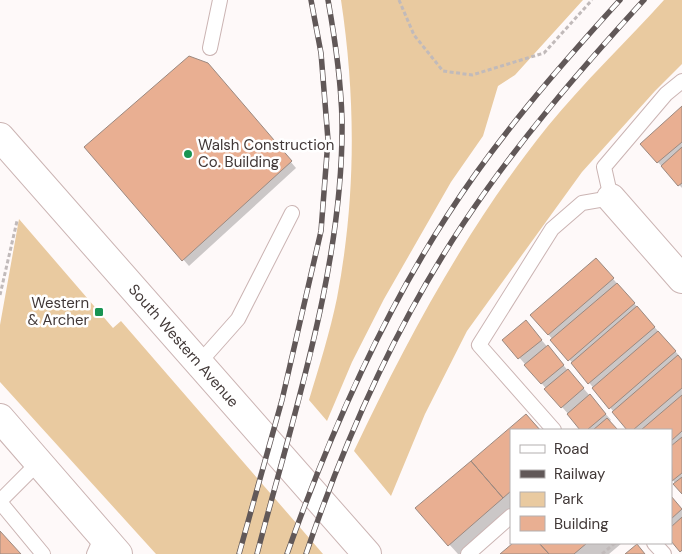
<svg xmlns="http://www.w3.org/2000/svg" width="682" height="554" font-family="'DM Sans',sans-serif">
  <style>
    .green { fill: #e9caa0 }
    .shadow { fill: #0003 }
    .building { fill: #e9af92; stroke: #9b8980 }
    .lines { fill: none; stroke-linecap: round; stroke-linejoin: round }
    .lane-casing { stroke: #cbb4b3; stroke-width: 16 }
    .street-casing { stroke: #cbb4b3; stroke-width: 30 }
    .secondary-casing { stroke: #cbb4b3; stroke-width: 30 }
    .path { stroke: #c1baba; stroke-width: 3; stroke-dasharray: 4 2.5; stroke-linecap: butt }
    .lane { stroke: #fff; stroke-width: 14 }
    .street { stroke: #fff; stroke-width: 28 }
    .secondary { stroke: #fff; stroke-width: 28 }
    .rail-casing { stroke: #615858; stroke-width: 5.5 }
    .rail { stroke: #fff; stroke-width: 4; stroke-dasharray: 11; stroke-linecap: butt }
    .poi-dot { fill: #189452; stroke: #fff; stroke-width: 2 }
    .labels { text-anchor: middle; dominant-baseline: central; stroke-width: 5; stroke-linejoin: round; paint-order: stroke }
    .poi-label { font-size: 15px; fill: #413837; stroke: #fff; text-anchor: start }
    .street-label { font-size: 15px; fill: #413837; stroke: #fff }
  </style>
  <rect width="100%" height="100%" fill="#fef9f9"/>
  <path class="green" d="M341,0H583L515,75L498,86L483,136L451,182L384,299L352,362L327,421L309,400C319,367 330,332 337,298C356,198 356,100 341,0Z
    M664,0H682V64L655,91L582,172L467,331L425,414L391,496L354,451C408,337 469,224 548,126C584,82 626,42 664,0Z
    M19,219L113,328L121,321L323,554H156L0,382V325Z"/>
  <path class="shadow" d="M214,71L296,168L189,266L85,147Z
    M682,107V188L641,144Z
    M596,259L682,359V492L671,478V430H629L532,315Z
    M531,328L611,420L609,422L617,430H582L504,340Z
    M526,415L541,430H511V522L474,554H458L417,509Z
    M671,497L682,510V552L671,539Z
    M515,543H622L609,554H502Z"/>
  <path class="building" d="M189,56L208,63L292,161L182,261L84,147Z
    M682,106V142L657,163L640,144Z
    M682,147V183L678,186L661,166Z
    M596,258L614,278L548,335L530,315Z
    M617,283L635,303L568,361L550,340Z
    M637,306L655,327L588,384L571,363Z
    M526,320L542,340L518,359L502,340Z
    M658,331L676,351L609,409L592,388Z
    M548,345L564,365L541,384L524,365Z
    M678,355L682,360V388L633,430H627L612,412Z
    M568,369L584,388L561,408L544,389Z
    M590,394L606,414L587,430H580L567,414Z
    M682,395V431L671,441V430H641Z
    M526,414L540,430H511V491L503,498L471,461Z
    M607,418L618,430H593Z
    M682,437V473L672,481L671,446Z
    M471,461L503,498L448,546L415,508Z
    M682,477V494L673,484Z
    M671,496L682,509L671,519Z
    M682,517V550L680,552L671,541V527Z
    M0,531L21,554H0Z
    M513,543H539L549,554H500Z
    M539,543H587L574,554H549Z
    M637,544L645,554H625Z"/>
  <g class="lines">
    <g class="lane-casing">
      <path id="lane" d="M210,48L220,0
        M199,363L238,319L292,213
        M554,430L479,345L552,229L582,203L611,198L604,167L666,94L682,81
        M0,501L38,463
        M0,502L43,554
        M654,543L664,554
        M94,554L102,536
        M468,554L511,516"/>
    </g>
    <g class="street-casing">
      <path id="street" d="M611,198L682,279"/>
    </g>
    <g class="secondary-casing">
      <g id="secondary">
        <path id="s1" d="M0,137L367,554"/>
        <path d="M0,418L118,554"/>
      </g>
    </g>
    <path class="path" d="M399,0L414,35L443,71L472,75L544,53L592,0
      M0,295L17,221
      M602,554L615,543"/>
    <use href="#lane" class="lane"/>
    <use href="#street" class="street"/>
    <use href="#secondary" class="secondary"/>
    <g class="rail-casing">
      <path id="rail" d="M239,554L282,400L321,231L328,140L321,53L311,0
        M257,554C293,416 344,264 342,120C341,80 335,39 328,0
        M287,554C329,436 379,321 447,216C497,138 558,68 620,0
        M306,554C345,439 396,325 463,224C516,144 579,71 644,0"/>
    </g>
    <use href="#rail" class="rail"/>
  </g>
  <g class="poi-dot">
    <circle cx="188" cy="154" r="5"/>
    <rect x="94" y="307" width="10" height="10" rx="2.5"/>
  </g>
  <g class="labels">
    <g class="poi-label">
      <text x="198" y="145">Walsh Construction<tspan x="198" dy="17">Co. Building</tspan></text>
      <text x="89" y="303" text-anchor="end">Western<tspan x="89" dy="17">&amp; Archer</tspan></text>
    </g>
    <g class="street-label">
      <text stroke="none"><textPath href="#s1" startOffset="278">South Western Avenue</textPath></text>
    </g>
  </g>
  <rect x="510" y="429" width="162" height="115" fill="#ffffff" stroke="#b3afaf"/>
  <rect x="520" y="445" width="25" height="8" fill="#ffffff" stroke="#b3afaf"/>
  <text x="554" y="454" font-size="15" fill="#413837">Road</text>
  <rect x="520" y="470" width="25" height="8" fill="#615858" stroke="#b3afaf"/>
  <text x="554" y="479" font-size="15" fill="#413837">Railway</text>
  <rect x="520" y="492" width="25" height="15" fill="#e9caa0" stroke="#b3afaf"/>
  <text x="554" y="504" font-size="15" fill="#413837">Park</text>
  <rect x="520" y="516" width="25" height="15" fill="#e9af92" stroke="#b3afaf"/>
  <text x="554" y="529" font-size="15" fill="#413837">Building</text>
</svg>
